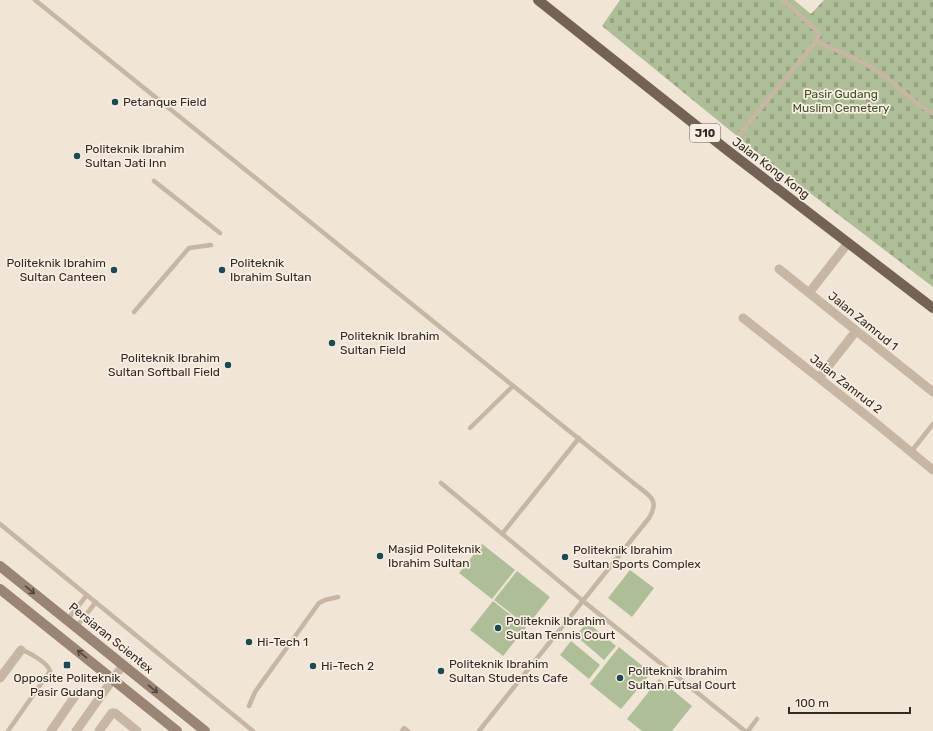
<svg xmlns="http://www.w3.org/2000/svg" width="933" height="731" font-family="Rubik,sans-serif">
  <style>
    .cemetery { fill: url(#cemetery-stones) }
    .park { fill: #aebe97 }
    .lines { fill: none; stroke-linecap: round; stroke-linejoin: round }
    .service { stroke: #c7b6a3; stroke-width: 4.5 }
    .minor { stroke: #c7b6a3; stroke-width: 9 }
    .secondary { stroke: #9a8575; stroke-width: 10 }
    .primary { stroke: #746256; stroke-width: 10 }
    .oneway { stroke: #51453d }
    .poi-dot { fill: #1c4a52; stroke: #f8efe2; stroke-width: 1.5 }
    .labels { text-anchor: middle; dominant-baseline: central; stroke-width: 3.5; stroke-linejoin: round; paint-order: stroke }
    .shield { fill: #f8efe2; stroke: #6d655e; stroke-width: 1 }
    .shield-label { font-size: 11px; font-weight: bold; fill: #322a25 }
    .park-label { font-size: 12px; fill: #3f4f29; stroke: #f8efe2 }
    .poi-label { font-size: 12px; fill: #322a25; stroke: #f8efe2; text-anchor: start }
    .street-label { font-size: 12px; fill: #322a25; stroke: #f8efe2 }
  </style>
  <defs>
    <pattern id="cemetery-stones" width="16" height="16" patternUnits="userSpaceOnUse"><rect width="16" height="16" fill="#aebe97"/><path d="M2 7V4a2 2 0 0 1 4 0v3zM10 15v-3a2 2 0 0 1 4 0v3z" fill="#96a382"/></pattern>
  </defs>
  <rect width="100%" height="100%" fill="#f0e5d6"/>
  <path class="cemetery" d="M620,0H794L811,14L824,0H933V287L759,154L602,26Z"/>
  <path class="park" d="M482,544L515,570L492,599L459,573Z
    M630,570L654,588L632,617L608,598Z
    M517,571L550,597L527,626L494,600Z
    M493,601L526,627L503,656L470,630Z
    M587,622L616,646L604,660L576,636Z
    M571,641L600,665L589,679L560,655Z
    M619,647L651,673L621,709L590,684Z
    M659,679L692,706L672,731H642L627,719Z"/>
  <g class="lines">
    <path class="service" d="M35,0L636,485C650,496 660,500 649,518L479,731
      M816,41C837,51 860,59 879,72C898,85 912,103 933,113
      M739,135L816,41L819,35L816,30L783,0
      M154,181L220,233
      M134,312L189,248L211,245
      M470,428L513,386
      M911,452L933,424
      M441,483L583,601L745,731
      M0,524L253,731
      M502,534L579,438
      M67,620L87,595
      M76,627L96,602
      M249,706L255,692L319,603L325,600L338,597
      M8,731L50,671C48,663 29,652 21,650
      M402,731L404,728L408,731
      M748,731L757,719"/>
    <path class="minor" d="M779,269L933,392
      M809,293L848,243
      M743,318L872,420L933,470
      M819,378L856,331
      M0,678L21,650
      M51,731L77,693
      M76,731L123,665
      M99,731L112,713H115L137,731"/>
    <path class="secondary" d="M0,566L205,731
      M0,589L177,731"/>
    <path class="primary" d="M538,0L727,150L933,308"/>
  </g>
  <defs><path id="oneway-shaft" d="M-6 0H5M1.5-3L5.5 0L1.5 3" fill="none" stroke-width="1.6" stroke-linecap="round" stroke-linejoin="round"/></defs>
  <g class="oneway">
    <use href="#oneway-shaft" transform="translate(30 590) rotate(39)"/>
    <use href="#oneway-shaft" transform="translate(82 654) rotate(-141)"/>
    <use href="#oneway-shaft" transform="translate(153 689) rotate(39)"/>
  </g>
  <g class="poi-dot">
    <circle cx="115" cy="102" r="4"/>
    <circle cx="77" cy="156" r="4"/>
    <circle cx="114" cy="270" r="4"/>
    <circle cx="222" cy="270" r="4"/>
    <circle cx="332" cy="343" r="4"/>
    <circle cx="228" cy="365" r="4"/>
    <circle cx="380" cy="556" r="4"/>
    <circle cx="565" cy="557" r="4"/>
    <circle cx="498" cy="628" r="4"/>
    <circle cx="249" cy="642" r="4"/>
    <rect x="63" y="661" width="8" height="8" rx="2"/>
    <circle cx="313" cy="666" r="4"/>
    <circle cx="441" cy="671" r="4"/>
    <circle cx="620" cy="678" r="4"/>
  </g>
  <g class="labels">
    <rect class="shield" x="690" y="124" width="30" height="18" rx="3"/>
    <g class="shield-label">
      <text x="705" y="133">J10</text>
    </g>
    <g class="park-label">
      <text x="841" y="94">Pasir Gudang<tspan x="841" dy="14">Muslim Cemetery</tspan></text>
    </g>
    <g class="poi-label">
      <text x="123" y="102">Petanque Field</text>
      <text x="85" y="149">Politeknik Ibrahim<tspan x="85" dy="14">Sultan Jati Inn</tspan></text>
      <text x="106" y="263" text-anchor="end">Politeknik Ibrahim<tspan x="106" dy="14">Sultan Canteen</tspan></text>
      <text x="230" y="263">Politeknik<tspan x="230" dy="14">Ibrahim Sultan</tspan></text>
      <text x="340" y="336">Politeknik Ibrahim<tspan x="340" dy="14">Sultan Field</tspan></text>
      <text x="220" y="358" text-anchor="end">Politeknik Ibrahim<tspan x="220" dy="14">Sultan Softball Field</tspan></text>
      <text x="388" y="549">Masjid Politeknik<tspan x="388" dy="14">Ibrahim Sultan</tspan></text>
      <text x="573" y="550">Politeknik Ibrahim<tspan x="573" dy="14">Sultan Sports Complex</tspan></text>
      <text x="506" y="621">Politeknik Ibrahim<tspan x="506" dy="14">Sultan Tennis Court</tspan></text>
      <text x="257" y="642">Hi-Tech 1</text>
      <text x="449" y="664">Politeknik Ibrahim<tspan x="449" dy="14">Sultan Students Cafe</tspan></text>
      <text x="321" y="666">Hi-Tech 2</text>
      <text x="628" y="671">Politeknik Ibrahim<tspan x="628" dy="14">Sultan Futsal Court</tspan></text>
      <text x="67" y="678" text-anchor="middle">Opposite Politeknik<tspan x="67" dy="14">Pasir Gudang</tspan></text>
    </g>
    <g class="street-label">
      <text transform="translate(771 168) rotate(37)">Jalan Kong Kong</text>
      <text transform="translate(863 321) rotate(39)">Jalan Zamrud 1</text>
      <text transform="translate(846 384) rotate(38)">Jalan Zamrud 2</text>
      <text transform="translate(111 638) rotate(39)">Persiaran Scientex</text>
    </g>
  </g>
  <path d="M789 707v6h121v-6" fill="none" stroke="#322a25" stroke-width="2"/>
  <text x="795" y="707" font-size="12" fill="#322a25" stroke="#f8efe2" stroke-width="3" paint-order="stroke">100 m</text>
</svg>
